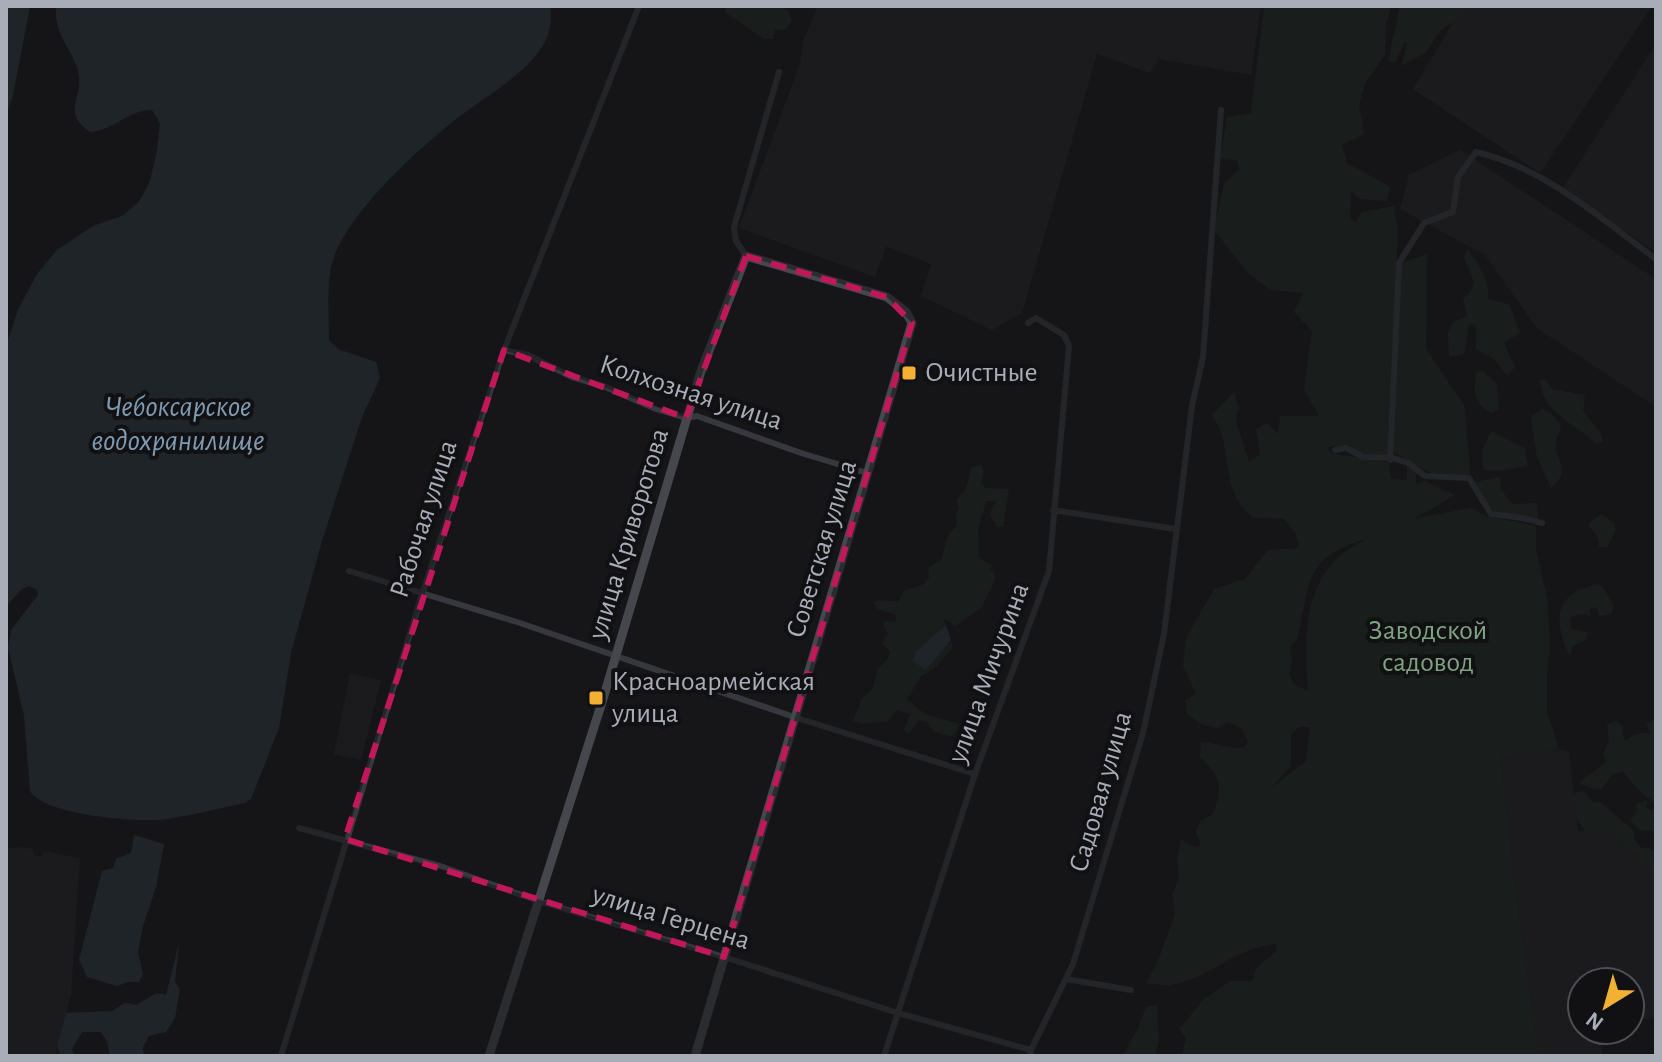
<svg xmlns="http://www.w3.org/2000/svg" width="1662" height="1062" font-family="'Alegreya Sans',sans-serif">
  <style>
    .built { fill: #222225 }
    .green { fill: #1e261f; fill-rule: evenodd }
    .water { fill: #2c353c }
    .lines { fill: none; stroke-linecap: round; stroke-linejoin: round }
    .street { stroke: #37383d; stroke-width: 6 }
    .secondary { stroke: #45474d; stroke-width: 9 }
    .marked { fill: none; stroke: #c2185b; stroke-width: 6; stroke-dasharray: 16 10; stroke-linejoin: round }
    .poi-dot { fill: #f2b134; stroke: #111113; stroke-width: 3 }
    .labels { text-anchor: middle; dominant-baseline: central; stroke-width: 8; stroke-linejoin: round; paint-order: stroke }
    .poi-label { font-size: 28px; fill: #a8adb8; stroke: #111113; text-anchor: start }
    .street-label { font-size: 28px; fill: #a8adb8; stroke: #111113 }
    .park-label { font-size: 28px; fill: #7fa381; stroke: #111113 }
    .water-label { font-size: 30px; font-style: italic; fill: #7f9bb3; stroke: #111113 }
  </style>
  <rect width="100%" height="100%" fill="#161618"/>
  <path class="built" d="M818,6H1261L1251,75L1159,59L1150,73L1097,54L1022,313L992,330L921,296L931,264L886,246L875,277L739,228L800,64L803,41Z
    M1463,6H1652L1540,173L1413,89Z
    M1656,44V252L1562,189Z
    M1460,150L1656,279V407L1537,328L1485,255L1400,209L1409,175Z
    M350,674L381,680L361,760L334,754Z
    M1559,749L1569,752L1578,831L1615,832L1653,856L1656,861V1018L1630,1021V982H1582V1030H1601L1602,1056H1539L1514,875L1501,757Z
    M16,847L33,849V855L42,857L44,851L80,858L71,994L55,1056H6V849Z"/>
  <path class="green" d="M727,6H775L788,10L792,21L786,29L775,30L773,39H764L725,12Z
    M1264,6H1391L1386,24L1385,55L1366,81L1359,105L1364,134L1342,145L1347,163L1391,187L1386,201L1360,199L1351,191L1350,219L1356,222L1362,212L1394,206L1398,230L1387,457L1357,453L1347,445L1327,447L1330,453L1389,463L1391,479L1407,480V465L1416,473V484L1423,480L1455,495L1416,518L1472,508L1486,516L1536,526V550L1547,597L1550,645L1547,672V712L1559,749L1501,757L1514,875L1539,1056H1182L1186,1037L1179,1029L1204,999L1230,981H1252L1257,967L1276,952L1277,944C1234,947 1210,979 1171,985C1164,986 1154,984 1146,983L1158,961L1175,914L1172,894L1179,878L1177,858L1181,839L1194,847L1201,846L1196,831L1200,821L1213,814C1223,786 1222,778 1200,757L1201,742C1215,743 1228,748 1243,748L1248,742L1242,729L1228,722L1218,728L1202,725L1187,714L1185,700L1196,694L1183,666L1186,638L1214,589L1245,579L1268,550L1299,548L1296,533L1284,519L1253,518C1249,513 1243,509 1240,504C1222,478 1232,442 1212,415L1234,392L1239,407L1236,421L1249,462L1260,454L1256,429L1267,423L1278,434L1280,416H1319L1304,389L1312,331L1294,312L1303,293L1270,290L1248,273L1214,230L1224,183L1239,170L1237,160L1220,159L1227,117L1251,113ZM1366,539C1357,545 1343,551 1335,560C1302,596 1305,645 1308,691L1295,685L1289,675L1292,658L1290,646L1297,639C1311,583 1302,558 1366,539ZM1299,727H1310L1306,761L1271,788L1291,766V735Z
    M1400,6H1464L1466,10L1451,24L1441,30L1425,53L1401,66L1408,42H1405L1395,63L1388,61Z
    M1467,249C1479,264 1490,279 1488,299L1509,304L1520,333L1504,343L1515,367L1507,376L1495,360L1476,349V325L1469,324L1464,354L1449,357L1448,332L1453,322L1467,316L1463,299L1471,291L1474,282L1464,257Z
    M1427,254L1426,349L1465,407L1470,474C1432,481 1424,469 1393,451L1400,263Z
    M1482,370L1497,384L1499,409L1491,413C1473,403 1474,392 1476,373Z
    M1545,379L1552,389L1585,395L1583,411L1600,432L1603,442L1596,443C1576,425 1541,412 1540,380Z
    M1542,409L1550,412L1561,425C1560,431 1556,439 1556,445C1556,462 1572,470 1551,488L1537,457L1531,417Z
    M1491,431L1525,448L1528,466L1499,471L1483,470L1482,451Z
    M981,465L984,472L981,483L986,488L1009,489L1003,527H997L990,515L996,501H986L978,530L979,558L992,565L989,571H994L995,579L982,607L955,626L943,618L946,625L915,652L926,670L949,643H952V649L934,669L921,676L907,699L925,714L960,724L953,737L934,732L927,722L919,720L909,734L904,731L910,714L897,710L888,721L865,724L853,721L862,698L872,690L878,669L887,660L890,652L882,643L888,634L883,624L886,621L896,622L895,614L877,609L873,602L882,600L898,602L904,591L924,584L929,578L928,568L942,559L947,537L957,525L956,514L959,508L956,500L966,489L971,467Z
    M1500,477L1501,490L1513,504L1537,503L1538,520L1525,515L1494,512L1475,482Z
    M1601,514L1615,523V532L1607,547H1599V539L1588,524Z
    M1597,584L1602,586L1614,606L1611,614L1599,616L1597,607L1590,609L1591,616L1578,614L1570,618L1571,629L1588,632L1586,640L1573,646L1570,656C1564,647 1562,637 1560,626C1557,599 1573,591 1597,584Z
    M1656,718V804L1641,793L1623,772L1613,774L1601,789L1596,790L1579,783L1606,762L1603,754L1609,741L1607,724L1617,721L1623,727L1622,735L1626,741C1634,733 1641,732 1651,734L1646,724Z
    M1584,791L1592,802L1601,803L1634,831V838L1642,849L1647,847L1656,852V877L1654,869L1639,861L1638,852L1630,851L1611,834L1587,833C1578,823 1568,805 1576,792Z
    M1646,800L1649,803L1646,806L1647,809L1656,810L1655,833L1650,830L1641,831L1630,821L1637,810L1636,804Z
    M1157,1005L1159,1040L1155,1056H1123L1137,1030L1146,1007Z"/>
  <path class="water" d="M6,6H30L13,95L6,116Z
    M56,6H550C553,19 549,36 542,47C525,73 492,93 467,111C425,142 349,210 333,260C326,280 329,318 329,340L338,349L376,362L380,378L362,417L322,541L291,653L279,728L251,799L245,803C218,808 180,819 153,820C127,821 43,814 30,791L24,715L8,648L11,630L38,595L37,590L29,586L22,589L6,606L8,340L18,310L37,274L57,250L93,226L122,216L139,202L150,181L157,150L160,123L152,110C130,109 115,130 90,132C60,111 85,99 78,71C72,47 54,37 56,6Z
    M946,625L951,640L926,670L913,661L915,652Z
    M134,835L164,844L156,887L143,926L138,952L143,974L139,982H128L117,986L87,977L79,960L102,871L113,868L116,859L131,853Z
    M179,943L175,982L180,989L175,1018L166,1032L149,1036L143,1047L144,1056H110L107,1041L101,1032H82L72,1049L74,1056H61L57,1046L66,1013L112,1011L125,1003L136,1005L157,993L166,995Z"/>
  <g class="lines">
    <path class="street" d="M746,256L736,241L734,227L779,72
      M504,350L528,355L572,377L603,386L656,409L686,418L697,416L801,453L867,473
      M1335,450L1346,448L1363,457L1393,458L1408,463L1425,476L1469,478L1491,514L1523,518L1542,523
      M1390,460L1399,263L1424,223L1453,212L1458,177L1476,152C1545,168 1600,218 1656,259
      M1053,510L1175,529
      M349,571L517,622L794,717L975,774
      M299,828L440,866L538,901L724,957L898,1013L1031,1050
      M1066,979L1131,990
      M281,1056L422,594L504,350L639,6
      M884,1056L975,774L1049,571L1069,346L1064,335L1036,318L1028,323
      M1030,1056L1031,1050L1073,964L1143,733L1164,634L1192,406L1203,357L1221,110"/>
    <path class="secondary" d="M489,1056L603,699L701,371L746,256L887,297L906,312L912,323L695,1056"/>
  </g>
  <path d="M0 0H1662V1062H0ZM746,256L887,297L912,323L724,957L345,839L504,350L686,418Z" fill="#161618" fill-opacity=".55" fill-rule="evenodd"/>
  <path class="marked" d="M746,256L887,297L912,323L724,957L345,839L504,350L686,418Z"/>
  <g class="poi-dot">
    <rect x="901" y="365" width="16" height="16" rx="4"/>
    <rect x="588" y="690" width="16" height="16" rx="4"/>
  </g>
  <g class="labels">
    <g class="poi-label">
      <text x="925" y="373">Очистные</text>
      <text x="612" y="682">Красноармейская<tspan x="612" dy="32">улица</tspan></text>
    </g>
    <g class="street-label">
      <text transform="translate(691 393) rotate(18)">Колхозная улица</text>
      <text transform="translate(424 519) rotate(-72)">Рабочая улица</text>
      <text transform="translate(629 534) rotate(-73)">улица Криворотова</text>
      <text transform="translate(822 549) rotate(-73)">Советская улица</text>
      <text transform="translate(989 673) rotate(-70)">улица Мичурина</text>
      <text transform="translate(1101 792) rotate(-74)">Садовая улица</text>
      <text transform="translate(671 918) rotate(17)">улица Герцена</text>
    </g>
    <g class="park-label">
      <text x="1428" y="631">Заводской<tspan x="1428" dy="32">садовод</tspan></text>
    </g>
    <g class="water-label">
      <text x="178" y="407">Чебоксарское<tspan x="178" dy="34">водохранилище</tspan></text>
    </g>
  </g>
  <rect width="1662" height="1062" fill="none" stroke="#a8adb8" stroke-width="16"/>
  <g transform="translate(1606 1006) rotate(217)"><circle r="38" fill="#111113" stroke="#4d4f55" stroke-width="2"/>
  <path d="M0-6L14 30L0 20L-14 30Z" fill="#f2b134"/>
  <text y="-12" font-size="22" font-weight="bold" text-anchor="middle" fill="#a8adb8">N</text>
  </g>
</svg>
